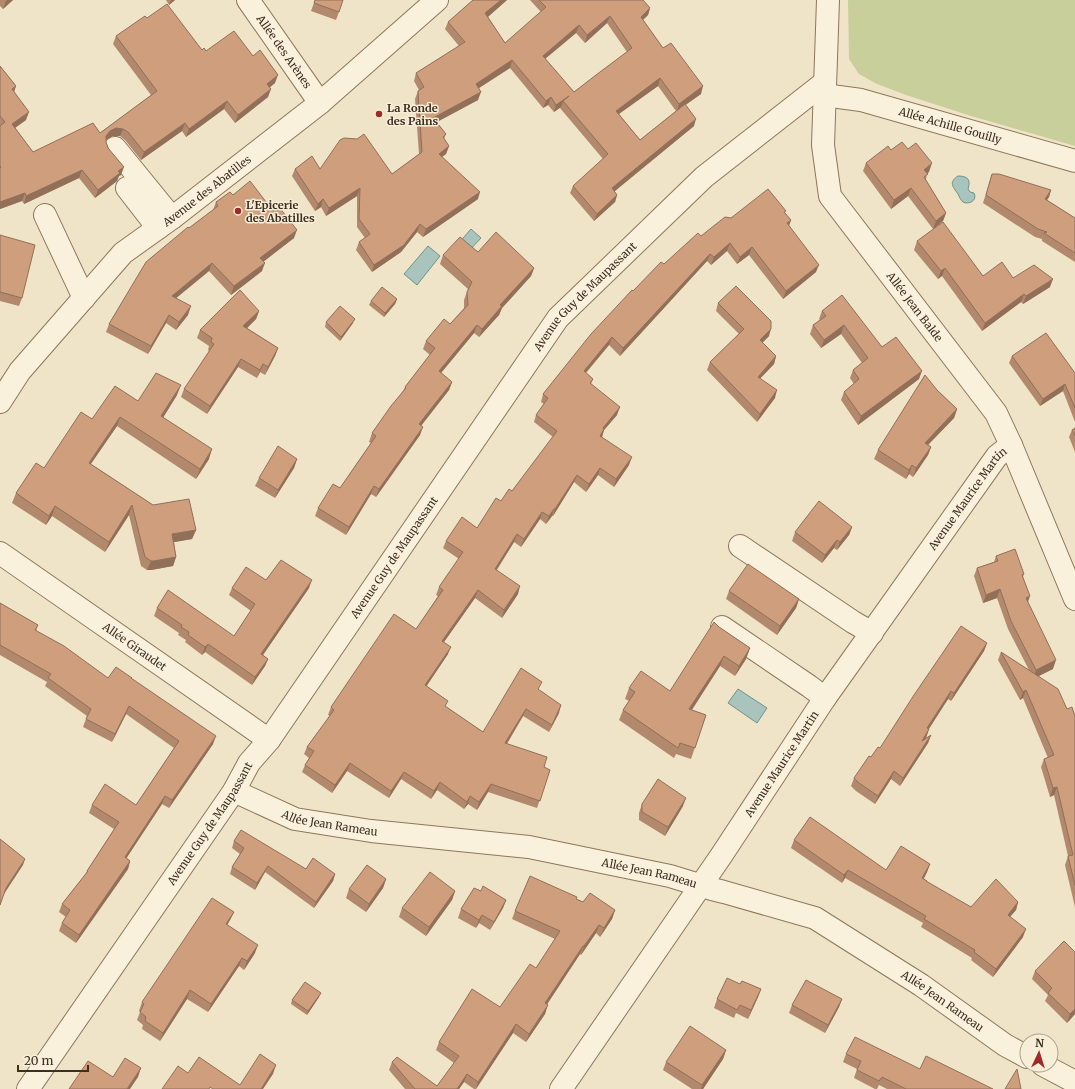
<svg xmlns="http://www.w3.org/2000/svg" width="1075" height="1089" font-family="Merriweather,serif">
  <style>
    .green { fill: #c9cf9b }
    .water { fill: #a9c4bc; stroke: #6f938a }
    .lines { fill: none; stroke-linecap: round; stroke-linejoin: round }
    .minor-casing { stroke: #8d765c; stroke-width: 24 }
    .minor { stroke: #faf1dc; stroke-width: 22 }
    .wall { fill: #b2896c; fill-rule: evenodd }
    .shaded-wall { fill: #916f58 }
    .building { fill: #cf9f7d; stroke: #916f58; fill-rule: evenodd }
    .poi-dot { fill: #9e2a2b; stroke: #f7eed8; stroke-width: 1.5 }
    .labels { text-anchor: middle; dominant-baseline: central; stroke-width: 3; stroke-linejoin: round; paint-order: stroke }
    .street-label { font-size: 11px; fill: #3d2e20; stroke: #f7eed8 }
    .poi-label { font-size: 11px; font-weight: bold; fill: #3d2e20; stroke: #f7eed8; text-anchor: start }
  </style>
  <rect width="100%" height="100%" fill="#f0e4c8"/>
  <path class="green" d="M848,0H1075V146L971,116L906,95L877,84L859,74L849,59Z"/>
  <path class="water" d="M958,176C968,176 971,180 968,189L970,192L974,193C978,201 968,205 963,202C961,201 959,196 958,194C952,186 949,182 958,176Z
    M471,229L481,238L468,252L457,245Z
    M428,246L440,256L417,285L404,274Z
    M738,689L767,708L757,723L728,703Z"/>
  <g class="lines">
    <g class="minor-casing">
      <g id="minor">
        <path id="s1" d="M248,0L320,103"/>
        <path id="s2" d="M828,0L823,145L830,196L996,413L1011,445L1075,599"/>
        <path id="s3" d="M824,95L861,100L1075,161"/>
        <path d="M115,148L172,218"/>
        <path d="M127,188L158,228"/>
        <path d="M45,215L84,298"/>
        <path id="s4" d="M0,402L20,371L123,253L172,218L320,103L437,0"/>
        <path d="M740,546L853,622L872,633"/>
        <path id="s5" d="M0,553L269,740"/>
        <path d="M722,627L809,686L825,698"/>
        <path id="s6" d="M234,791L295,819L371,831L529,847L670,876L712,889L724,892L815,918L921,985L1005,1045L1027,1057"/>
        <path d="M1043,1065L1075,1082"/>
        <path id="s7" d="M28,1089L234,791L249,763L269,740L558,318L704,177L824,83"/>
        <path id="s8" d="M561,1089L721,856L825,698L997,456L1011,445"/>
      </g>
    </g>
    <use href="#minor" class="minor"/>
  </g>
  <path class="wall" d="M0,0H13L3,9L0,6Z
    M166,0H175L169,5Z
    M315,0L339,12L336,20L311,11Z
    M473,0H507L488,17L505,43L541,12L530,0H643L650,8L648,15L643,20L663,48L701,94L685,105L694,126L614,191L617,195L615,202L594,221L570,193L573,186L603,159L560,108L561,107L554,112L548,105L543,108L510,68L478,88V100L437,122L446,134L444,139L449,146L446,154L442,157L478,199L423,237L417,232L401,252L372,272L356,250L359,242L365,238L357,227V196L326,216L321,207L315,211L292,176L295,169H320L392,174L419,154L415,99L418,91L419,90L414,81L416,73L459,46L445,29L448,22ZM607,23L627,52L574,92L545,59L576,33L585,43ZM658,86L676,111L640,140L619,114Z
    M147,18L202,50L206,51L253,56L275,83L270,87L268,97L235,123L224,109L186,137L182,131L141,160L125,140L120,136H113L107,139L106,140V142L121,175L119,176L117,181L95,198L79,178L24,204L22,201L0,209V66L16,86L14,92L26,120L15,128L33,152L100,133L151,95L113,44L116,36Z
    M908,149L929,172L927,173L926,180L946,213L943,221L933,229L908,196L891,209L863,171L866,163L891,150Z
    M992,174L1051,190L1049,197L1047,200L1075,218V262L1042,241V239L1035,237L983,203Z
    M233,195L294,238L263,261L262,271L231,295L209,271L176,298L188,315L176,330L166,323L148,354L106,332L109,324L189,228L213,210L216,202Z
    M785,213L791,220L789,226L816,272L783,299L749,255L737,264L727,251L711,265L707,261L620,356L609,345L586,373L593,379L591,384L617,415L604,430L602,437L629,465L614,487L598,475L586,492L574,482L553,516H552L546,524L540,519L521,547L514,542L497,570L518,594L502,618L475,598L444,642L448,654L426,686L446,707L483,732L539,690L559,713L549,732L523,716L507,744L544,767L550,770L537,808L488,792L477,810L468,804L464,809L437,790L431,799L401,779L389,798L347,771L332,793L302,772L305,765L309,758L304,754L307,747L330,716L328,715L331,707L416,629L438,596L436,595L439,587L459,559L443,548L446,541L477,528L501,501L512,491L553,437L534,422L536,415L544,404L541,402L543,394L633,291L664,264L701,236L731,218Z
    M0,235L22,298L19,306L0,301Z
    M917,241L983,276L1013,278L1050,287L1023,304L1021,302L982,331L942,276L938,279L914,250Z
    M478,252L534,268L531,276L502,308L499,315L479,337L474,333L441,373L452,382L449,390L421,426L420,435L376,497L371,494L346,535L315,516L318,508L340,488L371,443L369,442L372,433L403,391L405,387L430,355L423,349L426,341L450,324L464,308V300L468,289L440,264L443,255Z
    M397,299L395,304L384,317L369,305L371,301Z
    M718,303L769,336L762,343L776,356L774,364L760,378L775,398L757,422L707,370L710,362L739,334L716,311Z
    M259,311L256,319L247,328L278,348L275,356L265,375L260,372L257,378L238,367L207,414L181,397L184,389L209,351L208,350L209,346L197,338L200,330Z
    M822,311L882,347L919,379L858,425L841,400L844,392L854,384L850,378L853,370L862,363L841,334L821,348L810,334L813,325L820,320L819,319Z
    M326,322L353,323L340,341L325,327Z
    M1012,356L1075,373V422L1063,391L1040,406L1009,363Z
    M937,390L957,409L954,418L928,445L931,447L928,455L913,477L909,474L906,479L874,459L878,450Z
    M177,395L163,417L209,459L196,479L117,426L91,464L153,505L196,530L192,539L174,542L176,557L173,566L151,570H147L141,566L129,515L105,552L52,516L46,525L12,503L16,493L44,468L92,419L138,401Z
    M1075,428V452L1069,437L1072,430Z
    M297,459L294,468L275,498L255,486L259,478Z
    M852,527L849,535L837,550L834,548L822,563L792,541L795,532Z
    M996,556L1024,574L1023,577L1028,602L1053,669L1038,676L1067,709L1075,716V907L1065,865L1068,856L1054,795L1050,797L1041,767L1044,759L1048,758L1023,698L1020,700L998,660L1001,652L1029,670L1008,629L997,598L983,603L974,576L977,568L994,562Z
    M266,580L309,588L263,655L268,659L265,666L252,685L205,652L202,655L185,642L186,640L178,635L179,633L154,616L157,608L234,636L251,611L229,595L232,588Z
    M729,591L799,599L796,608L777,635L726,599Z
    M0,603L38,625L36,631L108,678H131L213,744L169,808L162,804L126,858L130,861L128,869L76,943L59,931L62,923L66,917L59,912L62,904L85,875L87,871L114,829L89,813L92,805H136L174,748L126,714L112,742L83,727L87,716L45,686L47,682L0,655Z
    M719,627L750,648L746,659L735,676L720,666L692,710L706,715L691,759L676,754L674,758L619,720L623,710L629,701L625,699L629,688L670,691Z
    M987,643L984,651L951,701L948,699L929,729L926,738L931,735L928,743L900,786L891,779L875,804L856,791L851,786L854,778L880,748Z
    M642,804L683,806L665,836L639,820V813Z
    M794,840L886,870L930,864L927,872L924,879L926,882L971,907L1018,902L1016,910L1010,916L1023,937L993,977L971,960L972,958L921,927L923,923L845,878L842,883L791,848Z
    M234,841L306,869L335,874L333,881L314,908L265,872L255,890L230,874L232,867L240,854L232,848Z
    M386,879L383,888L366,912L346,898L349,889Z
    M455,891L452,900L426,936L399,917L402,908Z
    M481,891L506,900L503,908L490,930L479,923L476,928L458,918L461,909Z
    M576,899L583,902L615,910L612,919L600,937L596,933L581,955L580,954L547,1004L545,1014L526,1042L513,1033L476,1089H474L464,1082L459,1089H405L389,1070L392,1062L437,1086L454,1063L436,1050L439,1042L500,1007L536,968L555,939L512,919L515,911Z
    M234,912L230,920L227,925L255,953L244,970L239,966L208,1012L187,999L160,1041L142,1029L143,1025L137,1020L140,1012L139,1011L142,1002Z
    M1075,952V1014L1067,1023L1045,1001L1048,995L1032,979L1035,971Z
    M761,989L758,997L748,1019L736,1013L734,1018L714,1008L717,999Z
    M319,997L307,1015L291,1004L292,1000Z
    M842,999L839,1007L825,1033L789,1013L792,1005Z
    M726,1050L723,1059L703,1089H692L663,1070L666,1062Z
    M846,1054L920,1069L993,1089H887L879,1085L877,1089H875L854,1078L857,1069L843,1062Z"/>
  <path class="shaded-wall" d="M7,0H13L3,9L6,1Z
    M171,0H175L169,5Z
    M501,0H507L483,21L485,13Z
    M650,8L648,15L638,24L641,17Z
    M610,16L607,23L585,43L587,35Z
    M579,25L576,33L540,63L543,56Z
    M512,60L510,68L473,92L476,84Z
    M278,75L275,83L264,92L267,84Z
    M660,78L658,86L613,118L616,111Z
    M16,86L13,94L12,89Z
    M703,86L701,94L677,111L679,104Z
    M271,89L268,97L235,123L238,115Z
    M481,92L478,100L431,125L433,118Z
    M569,96L563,101L561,107L554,112L556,105Z
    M551,97L548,105L543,108L546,101Z
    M227,101L224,109L186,137L189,129Z
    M29,112L26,120L9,132L12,124Z
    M696,119L694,126L609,196L612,188Z
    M185,123L182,131L141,160L144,152Z
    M116,128L123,129L120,136H113L107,139L103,144L106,136L110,131Z
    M449,146L446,154L436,161L439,154Z
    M932,163L929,172L921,178L924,170Z
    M124,167L121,175L119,176L117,181L95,198L98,190L118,171Z
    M82,170L79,178L24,204L26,196Z
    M360,188L357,196L326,216L329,208Z
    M911,188L908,196L891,209L894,200Z
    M1051,190L1049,197L1042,207L1045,199Z
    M480,192L478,199L423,237L426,229Z
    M25,193L22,201L0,209V202Z
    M617,195L615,202L594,221L597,214Z
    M323,199L321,207L315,211L318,204Z
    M946,213L943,221L933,229L936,221Z
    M791,220L788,228L787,223Z
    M420,224L417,232L401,252L372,272L374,265Z
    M297,230L294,238L258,266L260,258Z
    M730,243L727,251L711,265L714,257Z
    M752,247L749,255L737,264L740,257Z
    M710,254L707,261L620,356L623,348Z
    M212,263L209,271L169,304L172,296Z
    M265,263L262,271L231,295L234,286Z
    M819,265L816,272L783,299L786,291Z
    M534,268L531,276L502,308L499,315L479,337L482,329L500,305Z
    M945,268L942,276L938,279L941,271Z
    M1053,279L1050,287L1023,304L1026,296Z
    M1024,294L1021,302L982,331L985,323Z
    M397,299L395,304L384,317L385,313Z
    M191,306L188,315L176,330L179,322Z
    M259,311L256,319L240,335L243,326Z
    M169,315L166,323L148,354L151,346Z
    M355,319L353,323L340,341L341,337Z
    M477,325L474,333L436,379L439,371Z
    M844,325L841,334L821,348L824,340Z
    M771,329L769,336L757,348L760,340Z
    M612,337L609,345L581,378L584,371Z
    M278,348L275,356L265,375L268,367Z
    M776,356L774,364L755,384L758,377Z
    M241,359L238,367L207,414L210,406Z
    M263,364L260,372L257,378L260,370Z
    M922,371L919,379L858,425L861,416Z
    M452,382L449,390L416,432L419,424Z
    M1065,384L1063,391L1040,406L1043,399Z
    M181,385L177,395L158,426L161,416Z
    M777,390L775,398L757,422L760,414Z
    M620,407L617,415L604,430L602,437L597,443L603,428Z
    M957,409L954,418L922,451L925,443Z
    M120,417L117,426L85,472L89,463Z
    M423,427L420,435L376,497L379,489Z
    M931,447L928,455L913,477L916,468Z
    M212,449L209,459L196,479L200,469Z
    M632,457L629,465L614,487L616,479Z
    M297,459L294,468L275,498L278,490Z
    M912,465L909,474L906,479L909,470Z
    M600,468L598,475L586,492L589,484Z
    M577,475L574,482L553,516L555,509Z
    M374,486L371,494L346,535L349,527Z
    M132,505L129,515L105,552L109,542Z
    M55,506L52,516L46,525L49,516Z
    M554,509L552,516L546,524L549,516Z
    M542,512L540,519L521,547L524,539Z
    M852,527L849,535L837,550L840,542Z
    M196,530L192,539L169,543L172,534Z
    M517,534L514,542L492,576L495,569Z
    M837,540L834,548L822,563L825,555Z
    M176,557L173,566L151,570H147L151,561Z
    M312,580L309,588L258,662L261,654Z
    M520,586L518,594L502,618L504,610Z
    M1000,589L997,598L983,603L986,595Z
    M478,590L475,598L439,649L442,641Z
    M1030,596L1027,605L1026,598Z
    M799,599L796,608L777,635L780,626Z
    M987,643L984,651L951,701L954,693Z
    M208,644L205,652L202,655L205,647Z
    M451,647L448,654L422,693L425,685Z
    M750,648L746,659L735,676L739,666Z
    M724,656L720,666L685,720L689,709Z
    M268,659L265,666L252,685L255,677Z
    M1056,660L1053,669L1033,679L1036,670Z
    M1026,690L1023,698L1020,700L1023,692Z
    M951,691L948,699L924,736L927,728Z
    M561,705L559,713L549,732L552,725Z
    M129,706L126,714L112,742L115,734Z
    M526,709L523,716L502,751L505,743Z
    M929,729L926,738L919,749L922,741Z
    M931,735L928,743L900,786L903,778Z
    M216,736L213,744L169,808L172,800Z
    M350,763L347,771L332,793L335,785Z
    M894,771L891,779L875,804L878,796Z
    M404,772L401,779L389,798L391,791Z
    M440,782L437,790L431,799L434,791Z
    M491,784L488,792L477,810L479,802Z
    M1057,787L1054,795L1050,797L1053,788Z
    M165,796L162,804L122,865L125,857Z
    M470,796L468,804L464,809L467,802Z
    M686,798L683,806L665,836L668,827Z
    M25,859L23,865L4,894L6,888Z
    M130,861L128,869L76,943L79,935Z
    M930,864L927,872L919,886L922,878Z
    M268,866L265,872L255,890L257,883Z
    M848,870L845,878L842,883L844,875Z
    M335,874L333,881L314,908L316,902Z
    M386,879L383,888L366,912L369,904Z
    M455,891L452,900L426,936L429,927Z
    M506,900L503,908L490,930L494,922Z
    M1018,902L1016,910L1005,923L1008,915Z
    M615,910L612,919L600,937L604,928Z
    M234,912L230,920L223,932L226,924Z
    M482,915L479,923L476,928L479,920Z
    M599,925L596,933L581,955L584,946Z
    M1026,929L1023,937L993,977L996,969Z
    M258,945L255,953L244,970L247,961Z
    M583,946L580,954L542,1012L545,1003Z
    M242,958L239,966L208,1012L211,1004Z
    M761,989L758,997L748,1019L751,1010Z
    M190,990L187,999L160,1041L163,1033Z
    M321,993L319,997L307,1015L308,1011Z
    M842,999L839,1007L825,1033L828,1025Z
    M548,1005L545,1014L526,1042L529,1034Z
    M1075,1009V1014L1067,1023L1070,1014Z
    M516,1024L513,1033L476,1089L478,1082Z
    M726,1050L723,1059L703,1089H701L702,1085Z
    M276,1065L273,1074L263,1089H261Z
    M141,1068L138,1077L130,1089H127Z
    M467,1074L464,1082L459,1089H457Z"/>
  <path class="building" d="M315,0H343L339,12L314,3Z
    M473,0H501L485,13L505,43L546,7L539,0H643L650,8L641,17L663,48L671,43L703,86L679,104L660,78L616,111L640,140L685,104L696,119L612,188L617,195L597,214L573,186L608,154L563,101L569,96L556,105L551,97L546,101L512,60L476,84L481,92L433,118L446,134L443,137L449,146L439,154L480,192L426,229L420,224L404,245L374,265L359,242L370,234L359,219L360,188L329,208L323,199L318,204L295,169L312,156L320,169L340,140L344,138L357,139L364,134L392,174L422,152L418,91L424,87L416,73L465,42L448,22ZM610,16L632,48L596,75L574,92L543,56L579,25L587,35Z
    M167,4L202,50L204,48L206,51L234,31L253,56L260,50L278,75L267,84L271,89L238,115L227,101L189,129L185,123L144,152L128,132L123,129L116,128L110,131L106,136V142L108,148L124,167L118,171L120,173L98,190L82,170L26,196L25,193L0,202V168L1,167L0,166V126L5,122L0,116V66L16,86L12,89L29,112L12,124L33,152L93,123L100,133L157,91L116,36L145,16L147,18Z
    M902,142L908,149L916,143L932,163L924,170L928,174L924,177L946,213L936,221L911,188L894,200L866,163L888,146L891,150Z
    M992,174H999L1051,190L1045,199L1075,218V253L1044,233L1047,232L1038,229L986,195Z
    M250,181L273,211L279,207L297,230L260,258L265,263L234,286L212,263L172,296L191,306L179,322L169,315L151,346L109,324L146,262L188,227L189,228L218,206L216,202L230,192L233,195Z
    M768,189L786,211L784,212L791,220L787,223L819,265L786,291L752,247L740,257L730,243L714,257L710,254L623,348L612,337L584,371L593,379L590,383L620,407L603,428L604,429L600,436L632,457L616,479L600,468L589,484L577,475L555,509H554L549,516L542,512L524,539L517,534L495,569L520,586L504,610L478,590L442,641L451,647L425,685L448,701L445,706L483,732L521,668L542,682L538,689L561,705L552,725L526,709L505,743L547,757L544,767L550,770L540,801L491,784L479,802L470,796L467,802L440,782L434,791L404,772L391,791L350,763L335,785L305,765L314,751L307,747L334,710L331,707L394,614L416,629L443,590L439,587L463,552L446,541L462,517L477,528L496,498L501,501L509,489L512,491L557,431L536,415L548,398L543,394L591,334L632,290L633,291L661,262L664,264L698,233L701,236L725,217L731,218Z
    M943,222L983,276L1002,262L1013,278L1034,265L1053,279L1026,296L1024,294L985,323L945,268L941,271L917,241Z
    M496,232L534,268L500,305L502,306L482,329L477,325L439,371L452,382L419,424L423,427L379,489L374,486L349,527L318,508L333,484L340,488L376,436L372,433L391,406L406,388L405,387L435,348L426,341L444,319L450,324L468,305L467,292L472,282L443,255L460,237L478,252Z
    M0,235L35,245L22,298L0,292Z
    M736,286L771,321V329L760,340L776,356L758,377L777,390L760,414L710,362L744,329L718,303Z
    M382,287L397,299L385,313L371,301Z
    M240,290L259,311L243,326L278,348L268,367L263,364L260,370L241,359L210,406L184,389L214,344L211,342L212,338L200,330Z
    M842,295L882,347L896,337L922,371L861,416L844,392L859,379L853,370L868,358L844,325L824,340L813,325L826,316L822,311Z
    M340,306L355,319L341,337L326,322Z
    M1046,333L1075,373V408L1065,384L1043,399L1012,356Z
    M156,373L181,385L161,416L212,449L200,469L120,417L89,463L153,505L189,499L196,530L172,534L176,557L154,561H151L145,557L132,505L109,542L55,506L49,516L16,493L36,463L44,468L81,412L92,419L115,386L138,401Z
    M925,375L937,390L957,409L925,443L931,447L916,468L912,465L909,470L878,450Z
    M1075,428V436L1072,430Z
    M278,446L297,459L278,490L259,478Z
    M819,501L852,527L840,542L837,540L825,555L795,532Z
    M1015,549L1024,574L1022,575L1030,596L1026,598L1056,660L1036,670L1011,621L1000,589L986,595L977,568L998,561L996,556Z
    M281,560L312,580L261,654L268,659L255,677L208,644L205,647L188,635L189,632L181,627L182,625L157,608L168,590L234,636L255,604L232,588L246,567L266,580Z
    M748,564L799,599L780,626L729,591Z
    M0,603L38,625L35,630L64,646L108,678L116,667L132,678H131L216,736L172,800L165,796L125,857L130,861L79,935L62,923L70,910L62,904L88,871H87L119,822L92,805L105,784L136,805L179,741L129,706L115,734L86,719L91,709L48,678L51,674L0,645Z
    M714,622L719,627L750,648L739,666L724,656L689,709L706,715L695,748L680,743L678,748L623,710L635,692L629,688L641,671L670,691Z
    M961,626L987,643L954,693L951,691L927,728L929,729L922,741L931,735L903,778L894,771L878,796L859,783L854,778L869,756L871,757L878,747L880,748L914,695Z
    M1001,652L1058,689L1067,709L1072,707L1075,716V885L1068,856L1073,855L1057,787L1053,788L1044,759L1054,755L1026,690L1023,692Z
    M658,779L686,798L668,827L642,812V804Z
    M810,817L886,870L901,846L930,864L922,878L927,881H926L971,907L996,879L1018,902L1008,915L1026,929L996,969L974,952L975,950L924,919L926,916L848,870L844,875L794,840Z
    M241,830L306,869L313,858L335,874L316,902L268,866L257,883L232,867L244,848L234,841Z
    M0,839L25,859L6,888L0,905Z
    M367,865L386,879L369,904L349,889Z
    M430,872L455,891L429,927L402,908Z
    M530,876L577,897L576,899L583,902L590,893L615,910L604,928L599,925L584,946H583L545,1003L548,1005L529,1034L516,1024L478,1082L467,1074L457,1089H415L392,1062L397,1057L437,1086L459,1056L439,1042L472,989L500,1007L530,964L536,968L560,931L515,911Z
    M483,886L506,900L494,922L482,915L479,920L461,909L474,888L481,891Z
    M212,898L234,912L226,924L258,945L247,961L242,958L211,1004L190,990L163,1033L145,1021L146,1017L140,1012L144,1004L142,1002Z
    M1064,941L1075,952V1009L1070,1014L1048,993L1052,988L1035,971Z
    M727,978L740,984L742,981L761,989L751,1010L740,1005L737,1010L717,999Z
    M806,980L842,999L828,1025L792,1005Z
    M305,982L321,993L308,1011L292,1000Z
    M690,1026L726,1050L702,1085L666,1062Z
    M855,1037L920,1069L926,1056L993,1089H906L882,1077L879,1081L857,1070L861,1061L846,1054Z
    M260,1054L276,1065L261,1089H213L210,1087L209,1089H162L178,1066L188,1073L199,1057L240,1085Z
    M125,1058L141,1068L127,1089H69L88,1061L113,1077Z
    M1017,1069L1021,1089H1005Z"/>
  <g class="poi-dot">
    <circle cx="379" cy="114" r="4"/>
    <circle cx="238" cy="211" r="4"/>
  </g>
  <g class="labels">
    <g class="street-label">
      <text stroke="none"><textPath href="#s1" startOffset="63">Allée des Arènes</textPath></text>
      <text stroke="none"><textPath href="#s3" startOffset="130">Allée Achille Gouilly</textPath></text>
      <text stroke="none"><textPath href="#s4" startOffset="298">Avenue des Abatilles</textPath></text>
      <text stroke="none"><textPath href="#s7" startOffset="970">Avenue Guy de Maupassant</textPath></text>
      <text stroke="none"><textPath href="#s2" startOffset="336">Allée Jean Balde</textPath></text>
      <text stroke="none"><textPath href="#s8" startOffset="717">Avenue Maurice Martin</textPath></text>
      <text stroke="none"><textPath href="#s7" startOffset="646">Avenue Guy de Maupassant</textPath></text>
      <text stroke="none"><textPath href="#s5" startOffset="164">Allée Giraudet</textPath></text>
      <text stroke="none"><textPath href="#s8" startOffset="393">Avenue Maurice Martin</textPath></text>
      <text stroke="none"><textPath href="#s6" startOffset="102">Allée Jean Rameau</textPath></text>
      <text stroke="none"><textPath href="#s7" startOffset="322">Avenue Guy de Maupassant</textPath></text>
      <text stroke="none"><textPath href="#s6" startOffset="426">Allée Jean Rameau</textPath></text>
      <text stroke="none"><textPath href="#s6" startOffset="750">Allée Jean Rameau</textPath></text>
    </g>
    <g class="poi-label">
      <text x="387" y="108">La Ronde<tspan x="387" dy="13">des Pains</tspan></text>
      <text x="246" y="205">L'Epicerie<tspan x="246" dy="13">des Abatilles</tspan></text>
    </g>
  </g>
  <g transform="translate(1039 1053) rotate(4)"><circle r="19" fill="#f7eed8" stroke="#ada18e"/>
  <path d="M0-3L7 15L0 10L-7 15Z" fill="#9e2a2b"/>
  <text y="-6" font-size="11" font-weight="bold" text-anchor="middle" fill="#3d2e20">N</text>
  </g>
  <path d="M18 1065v6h70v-6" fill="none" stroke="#3d2e20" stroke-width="2"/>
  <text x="24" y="1065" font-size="12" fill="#3d2e20" stroke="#f7eed8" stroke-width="3" paint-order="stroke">20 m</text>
</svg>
